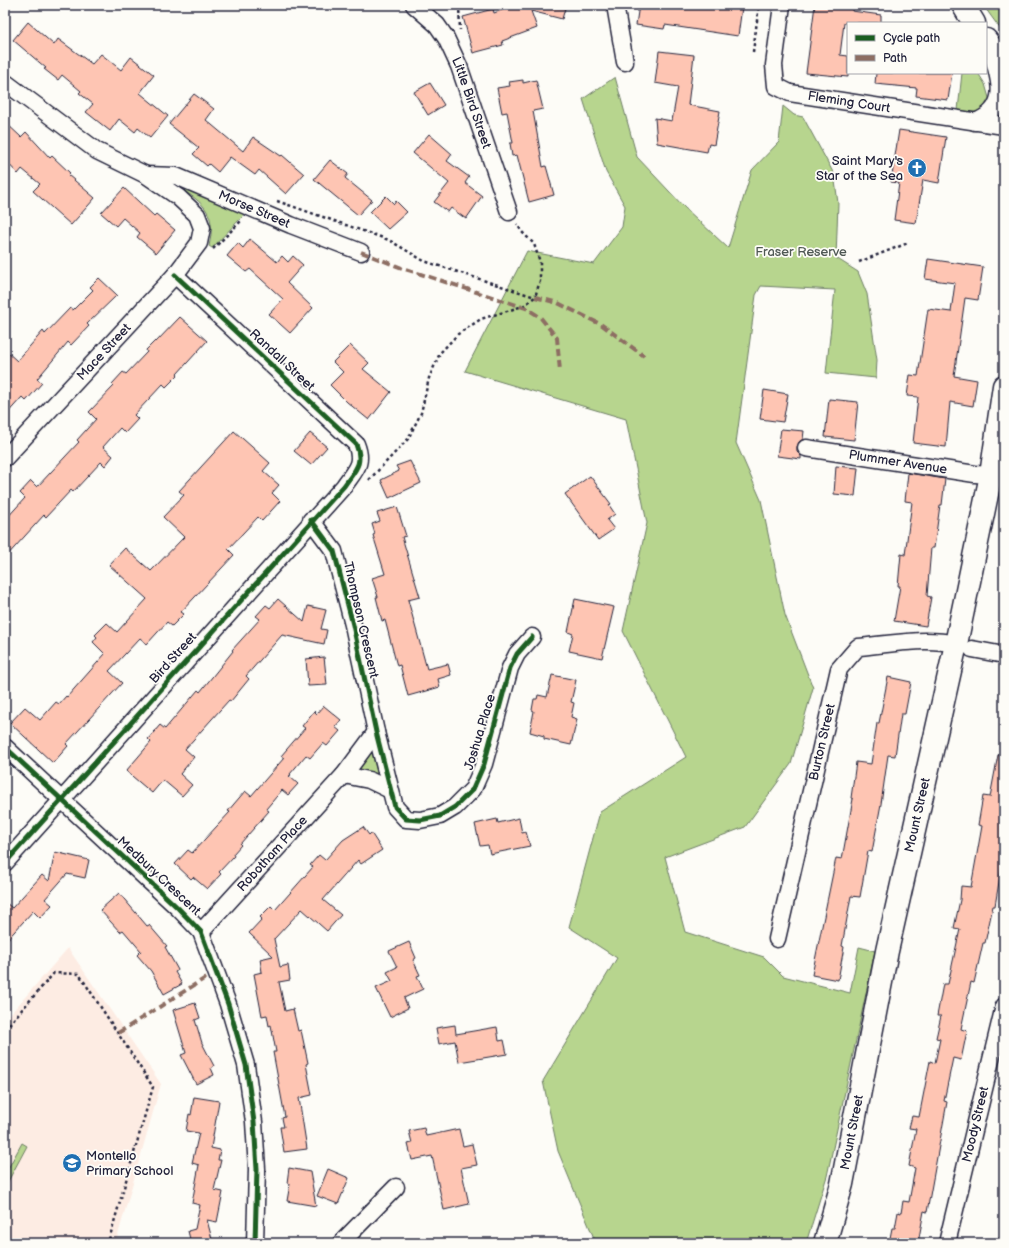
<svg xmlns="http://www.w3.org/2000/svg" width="1009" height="1248" font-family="'Balsamiq Sans',sans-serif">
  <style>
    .built { fill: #fdece3 }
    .green { fill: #b7d58e; stroke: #6c7c64 }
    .building { fill: #fec5b3; stroke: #22223b }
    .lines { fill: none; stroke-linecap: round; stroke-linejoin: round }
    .minor-casing { stroke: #22223b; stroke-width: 19 }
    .highway-casing { stroke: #22223b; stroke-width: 25 }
    .path { stroke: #22223b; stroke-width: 2.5; stroke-dasharray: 3 3; stroke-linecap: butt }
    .minor { stroke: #fdfcf7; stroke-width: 16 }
    .highway { stroke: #fdfcf7; stroke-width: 22 }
    .quiet { stroke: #8d6e63; stroke-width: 4; stroke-dasharray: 8 4; stroke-linecap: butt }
    .cycleway-casing { stroke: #fdfcf7; stroke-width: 8 }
    .cycleway { stroke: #1b5e20; stroke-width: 5 }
    .labels { text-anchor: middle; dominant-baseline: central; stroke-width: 3.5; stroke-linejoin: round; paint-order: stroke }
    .street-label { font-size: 13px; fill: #22223b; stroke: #fdfcf7 }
    .poi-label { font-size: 13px; fill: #22223b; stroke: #fdfcf7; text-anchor: end }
    .park-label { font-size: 13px; fill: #4f5854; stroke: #fdfcf7 }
  </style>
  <rect width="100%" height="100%" fill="#fdfcf7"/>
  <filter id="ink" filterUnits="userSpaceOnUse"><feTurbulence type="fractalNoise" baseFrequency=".025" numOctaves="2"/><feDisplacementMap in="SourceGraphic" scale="8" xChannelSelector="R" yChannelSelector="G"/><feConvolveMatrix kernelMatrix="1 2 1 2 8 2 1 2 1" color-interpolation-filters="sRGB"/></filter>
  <g filter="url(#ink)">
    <path class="built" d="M68,948L161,1084L116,1242L5,1243V1020Z"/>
    <path class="green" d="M983,5H1004V34Z
      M962,73H978L985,84L989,98C980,116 976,113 958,110Z
      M615,77L637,157L684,207L728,248L752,170L779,142L783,106L794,115L803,117L834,174L838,203L836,258L858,272L867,294L877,360L876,378L826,373L835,290L761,286L756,295L736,443L761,500L785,615L813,688L791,764L745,827L665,857L685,932L764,957L783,976L850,993L859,947L875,951L827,1176L806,1243H596L558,1151L543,1081L617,958L569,927L600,812L686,757L623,631L647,523L626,419L465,371L527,251L594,264L622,227L625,206L606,172L583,99Z
      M180,183L239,208L245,214L212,248L209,246C217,213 204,203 178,187Z
      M372,751L378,775L356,771Z
      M22,1143L27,1146L5,1187V1174Z"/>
    <path class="building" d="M515,5H566L562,19L531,11L537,28L502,41L503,45L473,53L463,17L493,9L494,13Z
      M639,5H727L742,7L738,36L665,25L664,29L636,25Z
      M815,5H853L852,11L881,15V23H844L840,55L848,56V77L806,73Z
      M28,22L54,45L58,39L92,64L101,54L121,70L131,57L154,75L140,93L168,116L150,138L138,128L135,132L119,119L110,131L86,112L93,104L79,93L81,91L62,75L58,80L44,69L46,68L13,40Z
      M659,51L694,55L688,105L720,111L714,145L709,144L707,152L657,143L655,118L672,121L678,87L655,83Z
      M876,73H952L948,100L916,96L917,88L875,84Z
      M523,80V83L536,80L543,109L533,111L543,167L546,166L554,195L529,202L517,155L512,156L510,143H513L507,112L502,113L497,88L510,86L509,82Z
      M430,83L444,105L428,115L414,92Z
      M194,94L214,109L206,120L243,151L253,137L281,156L282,155L304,174L286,194L259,170L255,175L230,157L218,172L209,164L207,166L193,154L199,148L169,124Z
      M5,122L21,137L26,132L50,158L52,156L70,173L68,175L95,198L71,225L33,191L40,184L22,169L18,174L5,160Z
      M899,130L946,137L939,183L923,180L916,223L894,220L899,183L891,182Z
      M429,134L452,154L447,161L469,177L465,183L482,196L466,219L451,208L448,212L434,202L449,183L413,153Z
      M330,160L348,174L345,178L372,200L358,215L314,179Z
      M124,188L154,216L156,214L175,230L156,253L137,237L140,233L123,218L116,226L101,213Z
      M386,196L394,204L396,201L407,212L388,229L370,212Z
      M250,239L277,262L282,256L288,262L293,256L303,265L287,283L313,308L290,333L269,314L283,299L250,269L246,272L227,256L238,243L243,248Z
      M928,259L983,267L978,300L965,298L954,376L977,380L973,406L950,402L946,447L913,443L918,397L907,396L910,375L918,376L928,309L951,312L955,283L925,279Z
      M99,278L117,295L87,324L89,326L71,345L68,342L37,379L42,383L26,401L22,397L5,416V350L17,361L43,331L45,334L70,308L73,310L93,290L90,287Z
      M180,317L207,341L177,374L178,375L166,387L163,384L134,415L138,419L125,433L120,428L103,447L113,456L105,466L101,462L73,492L71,490L46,517L44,515L5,558V520L25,498L20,493L31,481L37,487L79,442L77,440L96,419L89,412L114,386L112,384L123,372L126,374L147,352L146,350L155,341L156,342Z
      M350,345L369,363L363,369L391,392L369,420L347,402L330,385L343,372L333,362Z
      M764,390L788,394L783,422L760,419Z
      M829,399L858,402L854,440L825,437Z
      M781,429L804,431L803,439L799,442L797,447V452L801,456V459L777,456Z
      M234,431L270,463L263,471L279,485L272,493L280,501L262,521L258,517L228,549L234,555L181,612L184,614L172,626L167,622L147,644L140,638L109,671L122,683L66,744L68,746L53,763L10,723L25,707L40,720L56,702L59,704L66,696L67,697L105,654L93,642L97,637L95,635L107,623L117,632L147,599L109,565L125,548L151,571L184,537L163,517L184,495L179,491Z
      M310,433L327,447L311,465L294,451Z
      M410,461L421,483L389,498L381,480L399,471L396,466Z
      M836,466L858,468L855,496L834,494Z
      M908,473L945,479L942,505H940L934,548H931L927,596L931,597L926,626L894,621L900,586H898L901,554L905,555L912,502L905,501Z
      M590,476L611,504L609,505L615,514L607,520L614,529L598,540L565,494Z
      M397,507L406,536L402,537L420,597L408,600L427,669L448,664L451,675L438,679L440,687L408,696L400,665L397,666L385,620L382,621L376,597H378L372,578L385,574L373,535L375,534L372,524L380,521L377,513Z
      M278,599L304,622L308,606L326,610L321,629L327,630L324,644L282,635L246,676L249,679L231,701L229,700L185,749L194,757L180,774L192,785L182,796L163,780L152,793L126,771L151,742L148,739L160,725L165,729L198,690L200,692L233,651L232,650L260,619L256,616L266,605L270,608Z
      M575,599L614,607L602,658L569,651L573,634L568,632Z
      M324,657L327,685L308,686L306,659Z
      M552,675L576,680L571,702L574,703L571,717L577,719L571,745L544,739V736L530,732L534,711L532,710L534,699H537L538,695L547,697Z
      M888,677L911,682L905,714H901L895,756L888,755L881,804L872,852L868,851L860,897L851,896L842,946L844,947L838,980L812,975L836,858L842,859L853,799L851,798L856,762L871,764L877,723H879Z
      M324,706L341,720L335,727L340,731L327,746L323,743L310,758L306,755L290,774L291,775L289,776L298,784L288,795L282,790L266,809L269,811L240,844L241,845L233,854L234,856L219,872L221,874L207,889L193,877L191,879L175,864L188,850L192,853L230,812L228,811L245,791L251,796L284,758L281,756L305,728L302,726L314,711L317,714Z
      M998,755L1004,756V852L995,906H993L985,943H983L974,983L971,982L961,1029L967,1031L961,1060L953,1058L944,1101L947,1102L927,1212L924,1211L918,1243H889L892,1228H895L898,1212L901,1213L903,1201L909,1202L915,1168L909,1166L916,1129L909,1128L912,1116L919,1117L930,1061L935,1063L940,1039L936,1038L941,1016H937L943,984H948L960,929L954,928L960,900L961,886L971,887L982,826L978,825L983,796L990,797Z
      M519,818L522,833L526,832L530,846L490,854L488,845L480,846L475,824L497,819L498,823Z
      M363,827L369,835L371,833L382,850L361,864L358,860L323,900L341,915L327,931L302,909L274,939L280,967L288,965L290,980L279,982L285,1011L293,1009L298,1031L301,1030L308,1063L306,1064L312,1095L299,1098L307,1149L284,1152L280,1127H284L282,1118L285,1117L273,1052H276L271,1025L269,1026L267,1015L262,1016L254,974L262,972L260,959L273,956L249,933L262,919L260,917L271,906L275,910L313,867L310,865L319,855L325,860L343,840Z
      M55,852L89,860L85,878L67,874L45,899L52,905L40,918L33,911L5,942V902L12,908L42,875L49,881Z
      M119,893L147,926L149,925L167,946L165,947L178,970L175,972L182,984L164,994L151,971L137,955L141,951L123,930L120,932L100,910Z
      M409,942L416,958L413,960L420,975L417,976L423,989L404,998L408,1008L390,1017L376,988L392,981L387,972L397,967L389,951Z
      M195,1003L200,1018L195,1020L202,1043L214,1066L211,1068L214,1075L196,1084L181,1055L186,1053L173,1010Z
      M455,1025L456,1034L497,1027L499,1041L504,1040L507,1054L459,1062L455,1041L439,1044L436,1028Z
      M194,1097L219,1101L211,1148L220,1150L218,1160H221L214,1190L223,1192L217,1222L207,1220L213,1243H191L188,1231L195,1229L200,1205L192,1203L199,1165L192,1163L199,1133L186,1131L189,1114L191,1115Z
      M424,1128L426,1136L459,1129L463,1146L472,1144L477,1165L461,1168L469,1204L444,1210L432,1156L412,1160L408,1144L412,1143L409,1131Z
      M289,1168L310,1172L316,1206L287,1201L290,1184L287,1183Z
      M328,1169L349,1178L338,1204L317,1196Z"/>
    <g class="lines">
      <g class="minor-casing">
        <g id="minor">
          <path id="s1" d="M414,5L437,25L446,38L459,66L509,212"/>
          <path d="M615,5L625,62"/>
          <path id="s2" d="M782,5L774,65L776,86L790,93L1004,126"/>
          <path d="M5,82L97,151L146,175L178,197L197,215L202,228L199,243L175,275L5,458"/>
          <path d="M975,122C1009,109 1001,81 991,52"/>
          <path id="s3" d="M146,175L176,176L291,225L361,252"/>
          <path id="s4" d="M806,448L975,474L991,475"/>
          <path d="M311,520L334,551L353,625L376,732L395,807L406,819L420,820L440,816L455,807L473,789L484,764L510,668L517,654L532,637"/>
          <path d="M972,649L1004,655"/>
          <path d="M5,747L178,908L201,932L228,1004L246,1065L254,1122L257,1169L255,1243"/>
          <path d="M344,775L369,780L390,790"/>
          <path d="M5,863L344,486C355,470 364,464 356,444L175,275"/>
          <path id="s5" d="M201,932L344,775L376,732"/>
          <path id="s6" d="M777,939L839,669L858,647C890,644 924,637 956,644"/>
          <path d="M341,1243L396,1187"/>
          <path id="s7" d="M947,1243L1004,1006"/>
        </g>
      </g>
      <g class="highway-casing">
        <g id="highway">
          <path d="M963,5L974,23"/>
          <path d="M986,40L1004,64"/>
          <path id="s8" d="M825,1243L842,1184L887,951L956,644L991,475L1004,386"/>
        </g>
      </g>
      <path class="path" d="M459,5L460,30
        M753,52L759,5
        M277,201L389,240L424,261L535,297
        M213,249L242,220
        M859,262L908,243
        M369,480L408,439L421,413L429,378L440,353L458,334L481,319L523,306L535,297L540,281V262L534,244L522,232L517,224
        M5,1029L54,973L79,974L153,1087L108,1243"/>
      <use href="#minor" class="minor"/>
      <use href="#highway" class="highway"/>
      <path class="quiet" d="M361,252L402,268L526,308L540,317L557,338L560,371
        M535,297L558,303L602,325L644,356
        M118,1033L207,977"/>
      <g class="cycleway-casing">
        <path id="cycleway" d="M311,520L334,551L353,625L376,732L395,807L406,819L420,820L440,816L455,807L473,789L484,764L510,668L517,654L532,637
          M5,747L178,908L201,932L228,1004L246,1065L254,1122L257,1169L255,1243
          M5,863L344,486C355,470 364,464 356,444L175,275"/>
      </g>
      <use href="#cycleway" class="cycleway"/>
    </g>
  </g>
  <defs>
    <g id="church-disc" transform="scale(1)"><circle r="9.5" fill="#1f6fb2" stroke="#fdfcf7"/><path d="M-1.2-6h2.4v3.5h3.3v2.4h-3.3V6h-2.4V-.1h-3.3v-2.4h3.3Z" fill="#fff"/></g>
    <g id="school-disc" transform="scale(1)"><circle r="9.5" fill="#1f6fb2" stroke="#fdfcf7"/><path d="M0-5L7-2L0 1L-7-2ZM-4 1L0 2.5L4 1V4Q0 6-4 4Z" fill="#fff"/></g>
  </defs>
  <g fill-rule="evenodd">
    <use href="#church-disc" x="917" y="168"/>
    <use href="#school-disc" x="72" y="1163"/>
  </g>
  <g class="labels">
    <g class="street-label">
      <text stroke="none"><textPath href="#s2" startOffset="157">Fleming Court</textPath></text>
      <text stroke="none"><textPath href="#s1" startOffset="116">Little Bird Street</textPath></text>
      <text stroke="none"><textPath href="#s3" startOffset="115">Morse Street</textPath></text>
      <text transform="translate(104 352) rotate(-47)">Mace Street</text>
      <text transform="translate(282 360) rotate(43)">Randall Street</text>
      <text stroke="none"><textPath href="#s4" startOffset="93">Plummer Avenue</textPath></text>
      <text transform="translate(361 620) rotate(77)">Thompson Crescent</text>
      <text transform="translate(173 658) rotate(-48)">Bird Street</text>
      <text transform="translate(480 732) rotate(-73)">Joshua Place</text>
      <text stroke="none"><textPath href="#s6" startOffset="202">Burton Street</textPath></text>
      <text stroke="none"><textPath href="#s8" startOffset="438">Mount Street</textPath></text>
      <text stroke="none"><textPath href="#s5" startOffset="106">Robotham Place</textPath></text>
      <text transform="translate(159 876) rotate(43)">Medbury Crescent</text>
      <text stroke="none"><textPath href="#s7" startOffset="122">Moody Street</textPath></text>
      <text stroke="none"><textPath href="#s8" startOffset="114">Mount Street</textPath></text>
    </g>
    <g class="poi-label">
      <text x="903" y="161">Saint Mary's<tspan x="903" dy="15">Star of the Sea</tspan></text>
      <text x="86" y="1156" text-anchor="start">Montello<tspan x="86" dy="15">Primary School</tspan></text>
    </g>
    <g class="park-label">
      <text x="801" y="252">Fraser Reserve</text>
    </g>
  </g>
  <rect width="1009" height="1248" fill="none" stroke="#fdfcf7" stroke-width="20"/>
  <rect x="10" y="10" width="989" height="1228" fill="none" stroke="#22223b" stroke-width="1.5" filter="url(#ink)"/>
  <rect x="847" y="22" width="140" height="52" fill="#fdfcf7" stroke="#a5a5ac"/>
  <rect x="855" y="35" width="20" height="6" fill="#1b5e20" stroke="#a5a5ac"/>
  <text x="883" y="42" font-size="12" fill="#22223b">Cycle path</text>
  <rect x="855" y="55" width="20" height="6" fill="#8d6e63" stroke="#a5a5ac"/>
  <text x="883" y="62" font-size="12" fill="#22223b">Path</text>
</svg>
